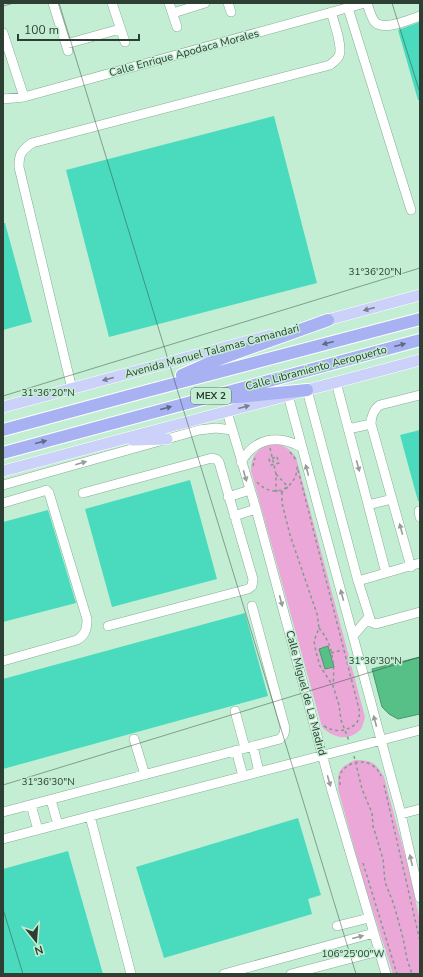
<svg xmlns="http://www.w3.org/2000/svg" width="423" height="977" font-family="'Nunito Sans',sans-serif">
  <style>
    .green { fill: #eca7d9 }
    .water { fill: #57c087; stroke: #4a996e }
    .building { fill: #4adbbf }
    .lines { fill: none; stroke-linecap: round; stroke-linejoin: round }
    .minor-casing { stroke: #85ae94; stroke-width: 10 }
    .major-casing { stroke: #fff; stroke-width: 12 }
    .highway-casing { stroke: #fff; stroke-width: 14 }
    .path { stroke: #7d9c89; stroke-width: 1.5; stroke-dasharray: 3 3; stroke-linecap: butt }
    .minor { stroke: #fff; stroke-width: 9 }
    .major { stroke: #cbd1f8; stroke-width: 11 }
    .highway { stroke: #a8b2f3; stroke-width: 12 }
    .oneway { fill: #74808c }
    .oneway2 { fill: #5e6c80 }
    .oneway3 { fill: #969e99 }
    .ticks { fill: none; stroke: #2d3e33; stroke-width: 1; stroke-opacity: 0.45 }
    .labels { text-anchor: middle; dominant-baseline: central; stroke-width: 3; stroke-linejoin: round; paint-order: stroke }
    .shield { fill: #c3eed3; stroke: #5a7363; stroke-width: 1 }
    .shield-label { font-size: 10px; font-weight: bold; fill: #2d3e33 }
    .street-label { font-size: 11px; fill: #2d3e33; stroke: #c3eed3 }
    .ticks-label { font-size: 10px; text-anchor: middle; fill: #2d3e33; stroke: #c3eed3; stroke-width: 3; stroke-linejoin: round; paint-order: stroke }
  </style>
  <rect width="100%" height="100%" fill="#c3eed3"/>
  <path class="green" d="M273,443C284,445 289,448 296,457L365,717C364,720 363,726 361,729C349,742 333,738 322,727L251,471C251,454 258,449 273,443Z
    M355,760C372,760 376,763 384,777L409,870L420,921V974H393L364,883L338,789C338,771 338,768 355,760Z"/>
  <path class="water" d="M328,646L334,667L325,669L319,649Z
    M420,657V714L398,719L389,714L382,707L372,669Z"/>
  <path class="building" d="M420,22V100H418L398,30Z
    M274,116L317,283L109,337L66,170Z
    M3,223H5L32,322L3,330Z
    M420,430V501H418L400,435Z
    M190,480L217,579L112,607L85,509Z
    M48,510L76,603L3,622V522Z
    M245,613L268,696L3,769V679Z
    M298,818L321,895L308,899L312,914L164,958L136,867Z
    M68,851L103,974H3V869Z"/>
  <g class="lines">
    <g class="minor-casing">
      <path id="minor" d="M53,3L68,51
        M112,3L125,42
        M169,3L177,27
        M228,3L231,12
        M367,3C369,9 371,16 374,21C382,32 409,20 420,16
        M348,8L411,210
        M173,13L205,3
        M3,33L24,97
        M66,44L120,29
        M3,99L24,97L365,3
        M336,382L386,573
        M72,389L19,167C19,154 21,151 32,143L330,65C333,62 337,60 339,56C343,47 334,22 331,12
        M307,390L358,581L371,622L376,624L420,612
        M288,395L401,814L420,898
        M227,412L256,509L332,791L386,974
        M348,429L371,424
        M241,462C255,438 278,434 301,447
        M3,485L199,430L216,428L232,430
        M83,493L212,458L216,459L219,462L253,579L252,586L248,589L108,626
        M228,497L250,490
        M3,503L44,491L46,490L49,493L87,619C87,630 85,635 77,640L3,661
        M368,505L392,499
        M419,511L420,517
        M234,516L256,509
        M411,567L371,424C371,417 374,409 380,405L420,395
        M358,581L420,563
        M353,636L369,617
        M235,711L245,748
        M134,739L145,775
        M253,746L259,772
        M236,750L243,776
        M51,800L58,825
        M31,805L38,830
        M3,812L280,739L284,734L285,728L252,606
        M401,814L420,809
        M90,816L131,974
        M3,839L420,730
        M337,926L369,918
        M224,974L374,933
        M291,974L379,951"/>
    </g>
    <g class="major-casing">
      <path id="major" d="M320,322L420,295
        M3,407L271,335
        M133,440L167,439
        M3,471L420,360"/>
    </g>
    <g class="highway-casing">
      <path id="highway" d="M182,375L214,361L328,320
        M228,398L307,390
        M3,430L147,391L420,319
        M3,453L420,340"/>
    </g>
    <path class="path" d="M270,448L276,474
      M290,452L296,460
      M277,457L279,463L271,465L269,459Z
      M253,466L255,458
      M298,470L360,713L357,723C346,732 336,733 324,726
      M276,474L288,487L282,492L276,491Z
      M257,482C274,501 299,487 297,464
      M282,492V503L290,535L317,614L319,628L314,641L316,652L320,666L333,686L339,705L341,720L349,741
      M319,628C333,644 335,665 333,686
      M331,653L343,650
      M354,756L362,789L372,813L373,826L383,859L385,882L394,905L403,938L407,959L412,974
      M340,785C340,782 339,777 340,775C344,763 364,758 373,766C377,768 379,772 381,776
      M384,785L420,941
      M363,863L397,974"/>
    <use href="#minor" class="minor"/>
    <use href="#major" class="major"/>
    <use href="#highway" class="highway"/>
  </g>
  <defs><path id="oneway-solid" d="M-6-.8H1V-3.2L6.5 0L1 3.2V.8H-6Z"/></defs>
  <g class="oneway">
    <use href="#oneway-solid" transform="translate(369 309) rotate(165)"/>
    <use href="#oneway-solid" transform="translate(108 379) rotate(165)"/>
    <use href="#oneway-solid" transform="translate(244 407) rotate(-15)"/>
  </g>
  <g class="oneway2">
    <use href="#oneway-solid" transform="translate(328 343) rotate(165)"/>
    <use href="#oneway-solid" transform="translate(400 345) rotate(-15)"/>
    <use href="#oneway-solid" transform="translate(166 408) rotate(-15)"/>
    <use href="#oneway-solid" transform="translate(41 442) rotate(-15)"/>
  </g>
  <g class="oneway3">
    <use href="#oneway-solid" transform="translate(81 463) rotate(-16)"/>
    <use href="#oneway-solid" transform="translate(358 466) rotate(75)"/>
    <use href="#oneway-solid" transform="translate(307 470) rotate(-105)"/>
    <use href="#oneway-solid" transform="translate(245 476) rotate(74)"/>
    <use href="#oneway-solid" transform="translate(401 529) rotate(-105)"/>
    <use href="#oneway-solid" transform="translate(342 595) rotate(-105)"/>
    <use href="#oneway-solid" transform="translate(281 601) rotate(75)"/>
    <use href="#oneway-solid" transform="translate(375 721) rotate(-105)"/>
    <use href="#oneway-solid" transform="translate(329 781) rotate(74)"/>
    <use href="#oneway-solid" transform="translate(411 860) rotate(-103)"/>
    <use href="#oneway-solid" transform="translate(358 937) rotate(-15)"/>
  </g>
  <path class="ticks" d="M59,3L356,974M392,3L420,93M3,6L14,3M3,396L420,268M3,785L420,657M3,909L23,974"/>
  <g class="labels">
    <rect class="shield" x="191" y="388" width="40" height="16" rx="3"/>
    <g class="shield-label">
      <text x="211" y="396">MEX 2</text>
    </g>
    <g class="street-label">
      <text transform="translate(184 53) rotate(-15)">Calle Enrique Apodaca Morales</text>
      <text transform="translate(212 351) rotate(-15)">Avenida Manuel Talamas Camandari</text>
      <text transform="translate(316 368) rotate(-15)">Calle Libramiento Aeropuerto</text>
      <text transform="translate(306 693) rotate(75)">Calle Miguel de La Madrid</text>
    </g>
  </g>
  <g class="ticks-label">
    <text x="375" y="275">31°36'20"N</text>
    <text x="48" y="396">31°36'20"N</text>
    <text x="375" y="664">31°36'30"N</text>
    <text x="48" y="785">31°36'30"N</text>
    <text x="353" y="957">106°25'00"W</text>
  </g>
  <rect width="423" height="977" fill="none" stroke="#2d3e33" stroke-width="8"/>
  <g transform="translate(36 941) rotate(163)" stroke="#c3eed3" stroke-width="3" paint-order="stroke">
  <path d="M0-3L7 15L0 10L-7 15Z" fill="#2d3e33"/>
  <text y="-6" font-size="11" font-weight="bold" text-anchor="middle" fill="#2d3e33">N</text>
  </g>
  <path d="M18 34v6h121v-6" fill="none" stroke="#2d3e33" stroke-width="2"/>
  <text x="24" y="34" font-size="12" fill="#2d3e33" stroke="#c3eed3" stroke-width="3" paint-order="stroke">100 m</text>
</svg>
